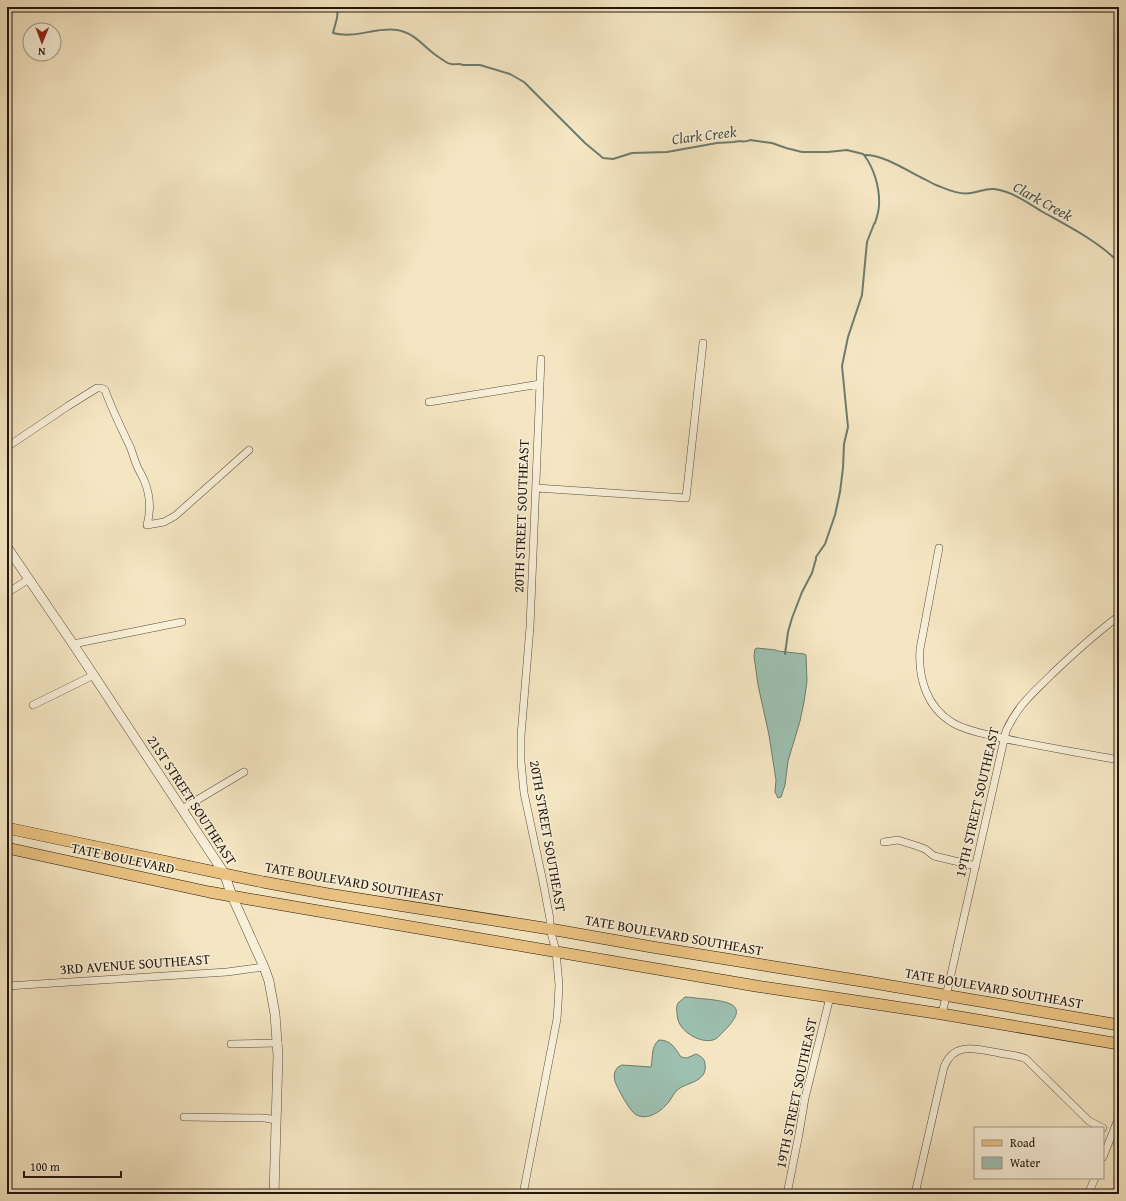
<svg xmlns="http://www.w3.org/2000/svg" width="1126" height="1201" font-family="'Gentium Book Plus',serif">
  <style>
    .water { fill: #9dc0b0; stroke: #6c7c6f }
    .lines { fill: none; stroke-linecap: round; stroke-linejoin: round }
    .stream { stroke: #6c7c6f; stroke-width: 2 }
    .minor-casing { stroke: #574a3a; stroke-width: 8 }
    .tertiary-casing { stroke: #574a3a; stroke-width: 10 }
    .primary-casing { stroke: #22160d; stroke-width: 12 }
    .minor { stroke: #f8efd8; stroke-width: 7 }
    .tertiary { stroke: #f8efd8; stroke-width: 9 }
    .primary { stroke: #eac382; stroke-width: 11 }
    .labels { text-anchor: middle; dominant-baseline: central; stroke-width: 3; stroke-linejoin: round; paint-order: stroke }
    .street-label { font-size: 14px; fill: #22160d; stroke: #f8efd8 }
    .water-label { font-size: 15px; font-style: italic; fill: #4d5246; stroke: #f8efd8 }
  </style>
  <rect width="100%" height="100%" fill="#f5e6c3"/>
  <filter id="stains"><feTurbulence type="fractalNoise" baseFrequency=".005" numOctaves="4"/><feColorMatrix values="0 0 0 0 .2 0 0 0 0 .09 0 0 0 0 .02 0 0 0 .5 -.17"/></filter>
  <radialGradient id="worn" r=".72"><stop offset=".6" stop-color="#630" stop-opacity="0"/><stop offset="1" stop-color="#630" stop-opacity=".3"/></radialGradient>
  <path class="water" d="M757,648L776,650L778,651L804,654L806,655L807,681L804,702L800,721L788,761L785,785L781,797L778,798L775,792L776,780L769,735L758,685L754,656L755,649Z
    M685,997C693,997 699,999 706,999C735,1002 749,1007 722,1033C720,1035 717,1039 713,1040C702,1043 687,1035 681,1026C678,1022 677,1017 677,1012C676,1009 677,1005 678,1003C680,1001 683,999 685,997Z
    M659,1040C671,1040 675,1048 681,1057L687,1058L696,1054C701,1056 705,1059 705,1064C708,1083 685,1082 676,1091C672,1096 670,1102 665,1106C659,1113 645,1121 635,1114C630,1110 623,1098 620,1092C615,1083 611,1075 618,1067L622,1065L651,1067C653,1057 651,1046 659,1040Z"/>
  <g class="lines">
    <path class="stream" d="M338,7L337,18L333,33C355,39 375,27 397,30C416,33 425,49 440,58C443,60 448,64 451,64C455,65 459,63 463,65H480L510,74L524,82L585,143L603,158L613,159L632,153L667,152L717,143L734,142C739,140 745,143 750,140L772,143L786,148L802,152H828L847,150L863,154L864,155C882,154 906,170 922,178C927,180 931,183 936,185C947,189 958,195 971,193C979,192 986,188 994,189C1011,191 1027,202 1041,211C1066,225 1100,242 1119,263
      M785,654L788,632L792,618L802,592L812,573L816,559V557L825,544L835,515L840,492L843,468L844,444L848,427L842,366L848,337L862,295L867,242L874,224L875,223C877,217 879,211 879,205C880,188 874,168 864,155"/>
    <g class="minor-casing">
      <path id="minor" d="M429,402L540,384
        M7,447L68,406L97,388H101L105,390C112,410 122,429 131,449C133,455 135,461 137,466C139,471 142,475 144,480C150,494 151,510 147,525L164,522L175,516L249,450
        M536,488L686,498L703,343
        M939,548L920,649C918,677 926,707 953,723C965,730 980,733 993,736C1035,746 1077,752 1119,760
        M7,593L29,579
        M73,644L182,622
        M33,705L94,675
        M182,809L244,772
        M884,842L898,840L917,846L925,849L934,856L976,866
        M7,986L227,972L264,967
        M942,1014L1006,731C1018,705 1032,694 1052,674C1073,654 1095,634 1119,616
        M231,1044L278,1043
        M184,1117L265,1118L276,1120
        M1103,1157L1119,1117
        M523,1194L557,1019L558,1005L559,985L556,951L550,929V919L543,882L524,793L521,762V736L530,627L541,359
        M787,1194L799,1134L805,1098L830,997
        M915,1194L944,1067C954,1041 977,1049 999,1053C1008,1055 1018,1055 1026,1059L1089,1121L1103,1128
        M1088,1194L1095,1178"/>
    </g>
    <g class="tertiary-casing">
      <path id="tertiary" d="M7,547L75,647L224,873L232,896L264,967L269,981L275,1014L278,1056L274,1194"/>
    </g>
    <g class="primary-casing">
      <path id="primary" d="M7,828L263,882L328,894L550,929L652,947L868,982L1119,1025
        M7,848L209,892L260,901L756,986L942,1014L1119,1044"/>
    </g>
    <use href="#minor" class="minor"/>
    <use href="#tertiary" class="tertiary"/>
    <use href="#primary" class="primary"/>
  </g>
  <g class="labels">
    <g class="street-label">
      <text transform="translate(521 516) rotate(-88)">20TH STREET SOUTHEAST</text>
      <text transform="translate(192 800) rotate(57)">21ST STREET SOUTHEAST</text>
      <text transform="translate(977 802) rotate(-77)">19TH STREET SOUTHEAST</text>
      <text transform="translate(548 836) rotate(80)">20TH STREET SOUTHEAST</text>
      <text transform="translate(123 858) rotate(12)">TATE BOULEVARD</text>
      <text transform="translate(354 882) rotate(10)">TATE BOULEVARD SOUTHEAST</text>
      <text transform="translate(674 935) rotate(10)">TATE BOULEVARD SOUTHEAST</text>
      <text transform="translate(135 964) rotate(-4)">3RD AVENUE SOUTHEAST</text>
      <text transform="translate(994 988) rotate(10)">TATE BOULEVARD SOUTHEAST</text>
      <text transform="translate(796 1093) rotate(-78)">19TH STREET SOUTHEAST</text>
    </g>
    <g class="water-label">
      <text transform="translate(704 135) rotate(-7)">Clark Creek</text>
      <text transform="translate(1043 201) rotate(29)">Clark Creek</text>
    </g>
  </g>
  <rect width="1126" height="1201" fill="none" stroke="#f5e6c3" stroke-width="24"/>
  <rect x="8" y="8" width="1110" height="1185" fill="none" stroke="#22160d" stroke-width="2"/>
  <rect x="12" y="12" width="1102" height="1177" fill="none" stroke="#22160d"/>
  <rect x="974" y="1127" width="130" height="52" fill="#f8efd8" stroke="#a29887"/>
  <rect x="982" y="1140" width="20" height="6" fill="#eac382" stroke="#a29887"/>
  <text x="1010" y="1147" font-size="12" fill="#22160d">Road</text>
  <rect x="982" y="1157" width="20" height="12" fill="#9dc0b0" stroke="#a29887"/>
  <text x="1010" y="1167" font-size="12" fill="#22160d">Water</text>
  <g transform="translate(42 42) rotate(181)"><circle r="19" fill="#f8efd8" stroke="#a29887"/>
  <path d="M0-3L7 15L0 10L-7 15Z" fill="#8f2418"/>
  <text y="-6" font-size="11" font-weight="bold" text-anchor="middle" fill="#22160d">N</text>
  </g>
  <path d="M24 1171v6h97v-6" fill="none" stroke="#22160d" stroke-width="2"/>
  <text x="30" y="1171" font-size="12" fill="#22160d" stroke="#f8efd8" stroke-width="3" paint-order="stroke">100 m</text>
  <rect width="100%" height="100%" filter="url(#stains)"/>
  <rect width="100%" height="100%" fill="url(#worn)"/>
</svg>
